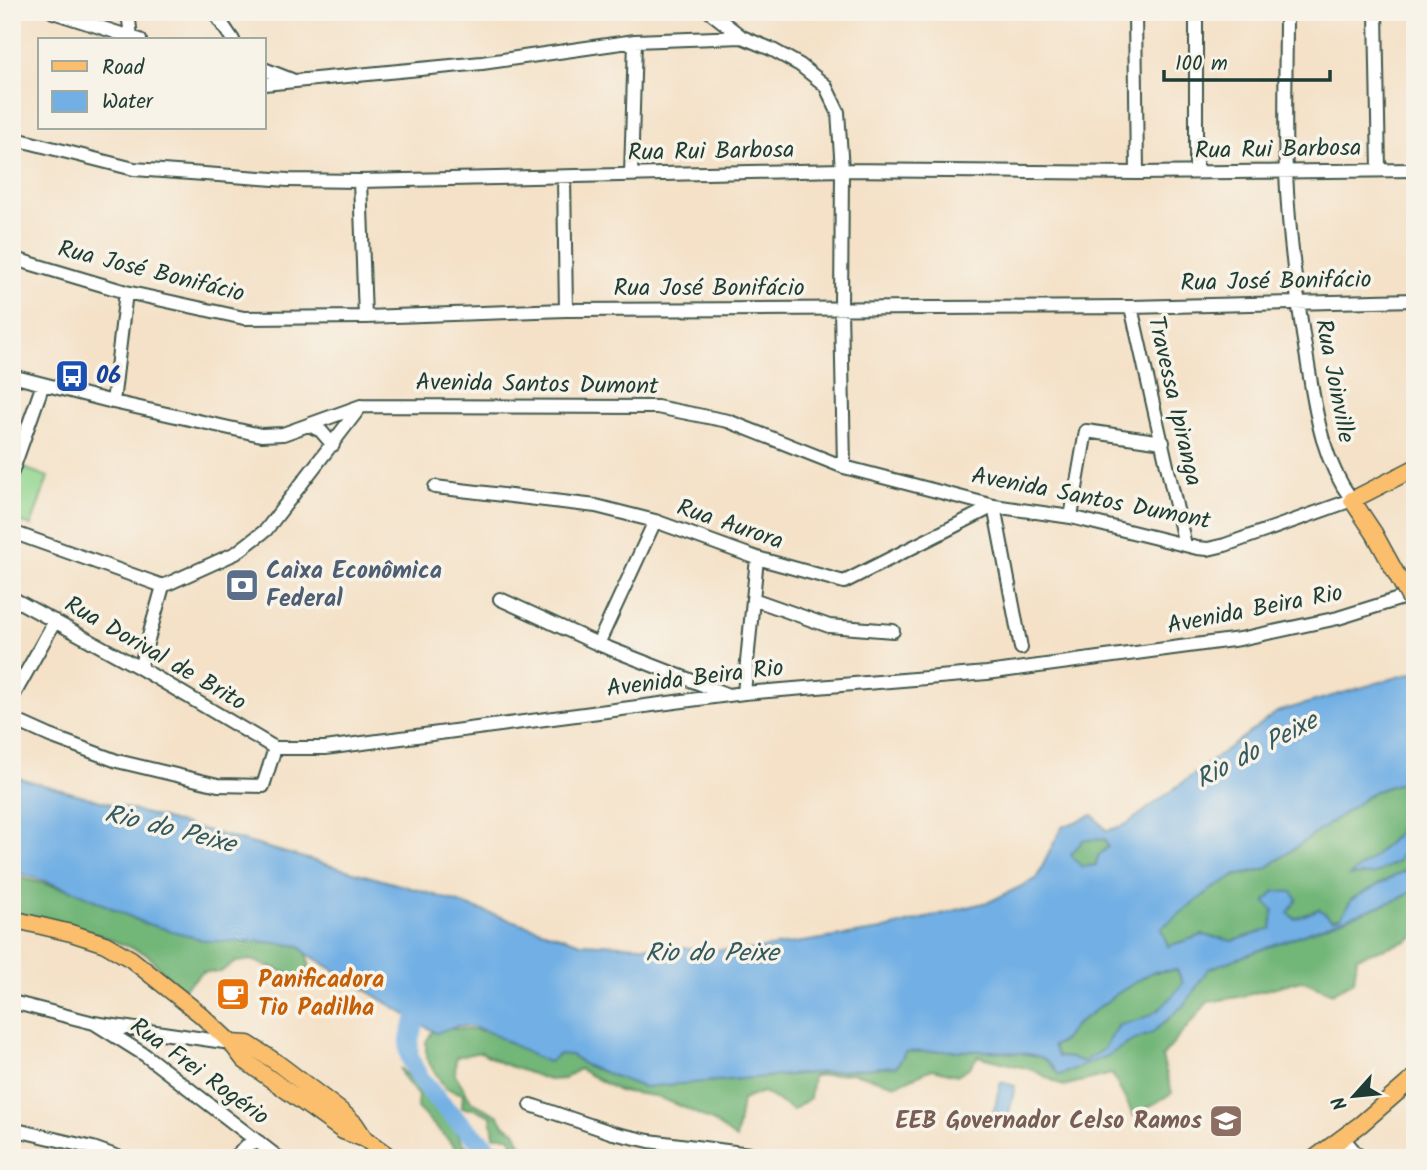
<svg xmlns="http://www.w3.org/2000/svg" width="1427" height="1170" font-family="Kalam,sans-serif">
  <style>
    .green { fill: #8ed48d; stroke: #568860; stroke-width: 2 }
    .forest { fill: #72b678; stroke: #487a56; stroke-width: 2 }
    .water { fill: #71afe4; stroke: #48768c; stroke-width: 2; fill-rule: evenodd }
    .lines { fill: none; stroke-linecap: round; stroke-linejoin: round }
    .river { stroke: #71afe4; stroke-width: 19 }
    .minor-casing { stroke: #3f564a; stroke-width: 16 }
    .major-casing { stroke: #3f564a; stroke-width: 19 }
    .minor { stroke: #fff; stroke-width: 12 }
    .major { stroke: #fabe6d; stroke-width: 16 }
    .major-bridge-casing { stroke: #3f564a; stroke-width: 19; stroke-linecap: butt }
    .major-bridge { stroke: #fabe6d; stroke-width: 16 }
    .labels { text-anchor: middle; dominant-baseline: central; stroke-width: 7; stroke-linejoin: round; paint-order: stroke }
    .street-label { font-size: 24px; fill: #1f3d34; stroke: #f7f3e8 }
    .transit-label { font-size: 24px; font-weight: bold; fill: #164399; stroke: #f7f3e8; text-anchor: start }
    .service-label { font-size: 24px; font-weight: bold; fill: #4e5e75; stroke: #f7f3e8; text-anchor: start }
    .food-label { font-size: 24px; font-weight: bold; fill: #c56008; stroke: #f7f3e8; text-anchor: start }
    .education-label { font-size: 24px; font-weight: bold; fill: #785e54; stroke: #f7f3e8; text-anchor: end }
    .water-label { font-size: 26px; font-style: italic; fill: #345a60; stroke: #f7f3e8 }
  </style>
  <rect width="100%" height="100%" fill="#f7f3e8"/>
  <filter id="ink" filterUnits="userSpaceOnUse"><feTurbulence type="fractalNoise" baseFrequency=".0143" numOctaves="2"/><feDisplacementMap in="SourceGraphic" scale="14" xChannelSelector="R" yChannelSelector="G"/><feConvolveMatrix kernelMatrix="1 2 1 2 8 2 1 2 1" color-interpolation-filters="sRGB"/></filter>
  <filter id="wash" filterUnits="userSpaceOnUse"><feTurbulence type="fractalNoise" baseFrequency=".00686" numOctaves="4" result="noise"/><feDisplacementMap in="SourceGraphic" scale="28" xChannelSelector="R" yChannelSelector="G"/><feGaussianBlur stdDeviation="1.57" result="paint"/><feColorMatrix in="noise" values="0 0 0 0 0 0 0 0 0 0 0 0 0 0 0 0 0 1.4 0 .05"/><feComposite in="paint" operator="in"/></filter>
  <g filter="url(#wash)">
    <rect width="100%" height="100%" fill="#f4e1c7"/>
    <path class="green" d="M19,466L48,477L31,526L12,519V485Z"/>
    <path class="forest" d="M1415,778V809L1402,816L1399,832L1374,857L1350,876L1398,861L1415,831V865L1352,899L1341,917L1332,919L1319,909L1295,919L1288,913L1273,910L1272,929L1233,941L1203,935L1168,946L1161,928L1212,889L1236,876L1265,869L1375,791Z
      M1106,839L1108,847L1098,856L1096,865L1082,867L1070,855L1083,840Z
      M12,876L75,891L144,923L300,946L306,953L315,986L285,972L251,960L236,962L220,972H203L183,989L162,971L147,954L99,935L12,912Z
      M1415,890V936L1407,941L1357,957L1354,981L1332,993L1301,980L1244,996L1208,1002L1162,1057L1172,1093L1134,1116L1112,1074L1063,1086L1033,1070L978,1056L970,1067L957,1075L932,1069L896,1085L853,1073L813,1076L810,1098L793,1110L763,1092L742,1100L736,1139L714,1122L683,1107L655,1096L619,1091L579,1069L564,1079L549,1080L501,1063L481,1052L456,1057L455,1074L472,1102L499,1116L504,1125L515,1131L526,1154L533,1158H517L510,1136H494L491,1116L475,1109L462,1108L463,1094L445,1088L426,1058V1042L435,1027L486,1031L571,1055L585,1065L643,1087L897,1066L905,1052C933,1051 1023,1047 1044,1059C1050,1062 1055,1070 1060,1075L1107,1056L1130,1042L1152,1033L1186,1003L1208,969L1401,898Z
      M1177,970L1183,983C1162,1010 1154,1018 1120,1025L1103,1051L1083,1062L1072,1058L1059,1057L1052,1047L1064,1040L1073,1027L1115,995L1152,972Z
      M400,1068L451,1123L463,1143L480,1158H466L417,1108L418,1096L402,1075Z"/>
    <path class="water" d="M1415,672V778L1375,791L1265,869L1236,875L1212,889L1161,928L1168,946L1203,935L1233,941L1271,929L1273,910L1265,902L1275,891L1292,892L1297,899L1288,913L1295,919L1319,909L1332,919L1341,917L1352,899L1415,865V889L1401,898L1208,969L1186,1003L1152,1033L1130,1042L1107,1056L1059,1075C1055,1070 1050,1062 1044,1059C1023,1047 932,1051 905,1052L897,1066L643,1087L585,1065L571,1055L559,1054L549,1062C518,1053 491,1024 457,1026C451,1027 443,1031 436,1033L306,953L300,946L268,942L207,941L144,923L75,891L12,871V776L425,892L581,943L743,951L881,930L991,901L1036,879L1062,827L1093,815L1107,831L1127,824L1277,712ZM1105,839L1108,847L1098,856L1096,865L1082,867L1071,855L1083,840ZM1177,970L1183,983C1162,1010 1153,1018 1119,1025L1103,1050L1083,1062L1072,1058L1058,1057L1053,1046L1064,1040L1073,1027L1115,995L1152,972Z
      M1415,809V831L1398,861L1375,874L1349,876L1374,857L1399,832L1402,816Z
      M1001,1082L1015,1086L1008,1118L993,1114Z"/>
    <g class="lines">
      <path class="river" d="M427,996C419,1014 407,1033 409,1053C413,1083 476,1140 501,1158"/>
    </g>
  </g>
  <g filter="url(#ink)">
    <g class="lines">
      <g class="minor-casing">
        <path id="minor" d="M53,12L140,40
          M128,12L131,37
          M214,12L233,40
          M710,12L742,37L771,49L800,65L825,85L838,112L842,170L841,308L844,467
          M1135,12L1137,173
          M1196,12V172
          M1376,12L1379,170
          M264,69L292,80
          M264,84L482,63L635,41L742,37
          M12,138L134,169L288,180L360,181L842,170L1137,173L1415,170
          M631,175L635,41
          M564,177L566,310
          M360,181L365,317
          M12,258L126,292L244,318L365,317L566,310L1131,307L1415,300
          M1131,307L1185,545
          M12,376L113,402L261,435L283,434L361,406L657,407L728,421L844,467L994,506L1071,517L1197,548L1208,549L1225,545L1352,500C1322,459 1316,414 1308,365C1297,301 1289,237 1286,173C1284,120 1286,66 1286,12
          M113,402L126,292
          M309,425L321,431L333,445
          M12,472L43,384
          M435,487L596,506L655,521L757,558L844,582L994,506L1021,648
          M1071,517L1086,431L1163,442
          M12,532L163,586
          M163,586L236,553L266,530L361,406
          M12,598L140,668L275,748
          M500,599L598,644L726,694
          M753,599L829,626L893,631
          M598,644L655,521
          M140,668L163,586
          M744,693L757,558
          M12,698L55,621
          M12,719L50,736L117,761L218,785L263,786L275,748
          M275,748H325L744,693L987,673L1240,639L1338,618L1415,594
          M12,1002L94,1023L231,1043
          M94,1023L145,1055L279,1158
          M531,1105L613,1133L649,1141L781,1158
          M12,1129L93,1148L121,1158
          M1343,1138L1360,1158
          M235,1158L246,1146L259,1142"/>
      </g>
      <g class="major-casing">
        <path id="major" d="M1374,533L1352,500L1415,468
          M12,919L71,933L105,944L131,959L200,1014L231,1043L244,1060L343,1131L365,1139L391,1158
          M231,1043L248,1044L276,1062L342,1112L355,1124L365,1139
          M1315,1158L1361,1124L1415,1077"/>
      </g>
      <use href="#minor" class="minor"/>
      <use href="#major" class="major"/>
      <g class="major-bridge-casing">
        <path id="major-bridge" d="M1374,533L1415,608"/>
      </g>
      <use href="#major-bridge" class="major-bridge"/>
    </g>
  </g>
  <defs>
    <g id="bus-square" transform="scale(1.75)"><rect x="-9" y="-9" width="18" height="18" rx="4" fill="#1a4fb4" stroke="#f7f3e8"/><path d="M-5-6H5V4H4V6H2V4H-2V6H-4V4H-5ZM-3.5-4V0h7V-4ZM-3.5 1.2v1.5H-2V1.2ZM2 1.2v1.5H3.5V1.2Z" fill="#fff"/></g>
    <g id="bank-square" transform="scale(1.75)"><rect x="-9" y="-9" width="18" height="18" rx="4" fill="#5c6f8a" stroke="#f7f3e8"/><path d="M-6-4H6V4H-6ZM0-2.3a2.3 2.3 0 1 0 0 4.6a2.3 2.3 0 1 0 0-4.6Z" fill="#fff"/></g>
    <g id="cafe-square" transform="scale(1.75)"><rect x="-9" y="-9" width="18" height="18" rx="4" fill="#e8710a" stroke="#f7f3e8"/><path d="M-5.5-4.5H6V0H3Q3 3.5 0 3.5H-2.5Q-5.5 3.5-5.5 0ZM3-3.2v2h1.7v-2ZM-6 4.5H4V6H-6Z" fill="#fff"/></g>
    <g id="school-square" transform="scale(1.75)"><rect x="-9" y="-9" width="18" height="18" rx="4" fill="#8d6e63" stroke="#f7f3e8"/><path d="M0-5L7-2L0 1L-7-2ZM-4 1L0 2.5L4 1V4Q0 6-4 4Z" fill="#fff"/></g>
  </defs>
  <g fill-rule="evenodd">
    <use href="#bus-square" x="72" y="376"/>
    <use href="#bank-square" x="242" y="585"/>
    <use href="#cafe-square" x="233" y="994"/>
    <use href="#school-square" x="1226" y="1121"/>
  </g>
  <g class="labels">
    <g class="street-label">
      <text transform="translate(1278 150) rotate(-1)">Rua Rui Barbosa</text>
      <text transform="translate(711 152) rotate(-1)">Rua Rui Barbosa</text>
      <text transform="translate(151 272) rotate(14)">Rua José Bonifácio</text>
      <text transform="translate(1276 282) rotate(-1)">Rua José Bonifácio</text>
      <text x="709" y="288">Rua José Bonifácio</text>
      <text transform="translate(1334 381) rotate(79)">Rua Joinville</text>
      <text transform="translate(537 385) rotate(1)">Avenida Santos Dumont</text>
      <text transform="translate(1174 401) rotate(77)">Travessa Ipiranga</text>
      <text transform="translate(1091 499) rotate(11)">Avenida Santos Dumont</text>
      <text transform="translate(730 525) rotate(19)">Rua Aurora</text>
      <text transform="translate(1255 610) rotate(-11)">Avenida Beira Rio</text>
      <text transform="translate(155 654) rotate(30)">Rua Dorival de Brito</text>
      <text transform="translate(695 679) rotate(-7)">Avenida Beira Rio</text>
      <text transform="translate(199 1072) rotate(36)">Rua Frei Rogério</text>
    </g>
    <g class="transit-label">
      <text x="96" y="376">06</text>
    </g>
    <g class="service-label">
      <text x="266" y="571">Caixa Econômica<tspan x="266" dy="28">Federal</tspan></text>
    </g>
    <g class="food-label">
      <text x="258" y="980">Panificadora<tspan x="258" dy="28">Tio Padilha</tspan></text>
    </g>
    <g class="education-label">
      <text x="1202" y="1121">EEB Governador Celso Ramos</text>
    </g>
    <g class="water-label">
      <text transform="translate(1257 751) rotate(-28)">Rio do Peixe</text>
      <text transform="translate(170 830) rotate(14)">Rio do Peixe</text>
      <text x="712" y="954">Rio do Peixe</text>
    </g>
  </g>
  <rect width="1427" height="1170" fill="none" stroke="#f7f3e8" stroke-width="42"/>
  <rect x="38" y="38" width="228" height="91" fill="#f7f3e8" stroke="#a1aaa0" stroke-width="2"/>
  <rect x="52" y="61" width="35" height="10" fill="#fabe6d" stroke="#a1aaa0" stroke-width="2"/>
  <text x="102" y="74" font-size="21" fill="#1f3d34">Road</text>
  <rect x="52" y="91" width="35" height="21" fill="#71afe4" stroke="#a1aaa0" stroke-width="2"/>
  <text x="102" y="108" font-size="21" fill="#1f3d34">Water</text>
  <g transform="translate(1354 1096) rotate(243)" stroke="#f7f3e8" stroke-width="5" paint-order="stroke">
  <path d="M0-5L12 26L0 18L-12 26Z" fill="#1f3d34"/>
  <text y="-10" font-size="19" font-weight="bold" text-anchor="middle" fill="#1f3d34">N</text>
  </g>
  <path d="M1164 70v10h166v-10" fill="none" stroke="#1f3d34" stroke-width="3.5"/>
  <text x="1175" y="70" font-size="21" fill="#1f3d34" stroke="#f7f3e8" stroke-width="5" paint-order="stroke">100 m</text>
</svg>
